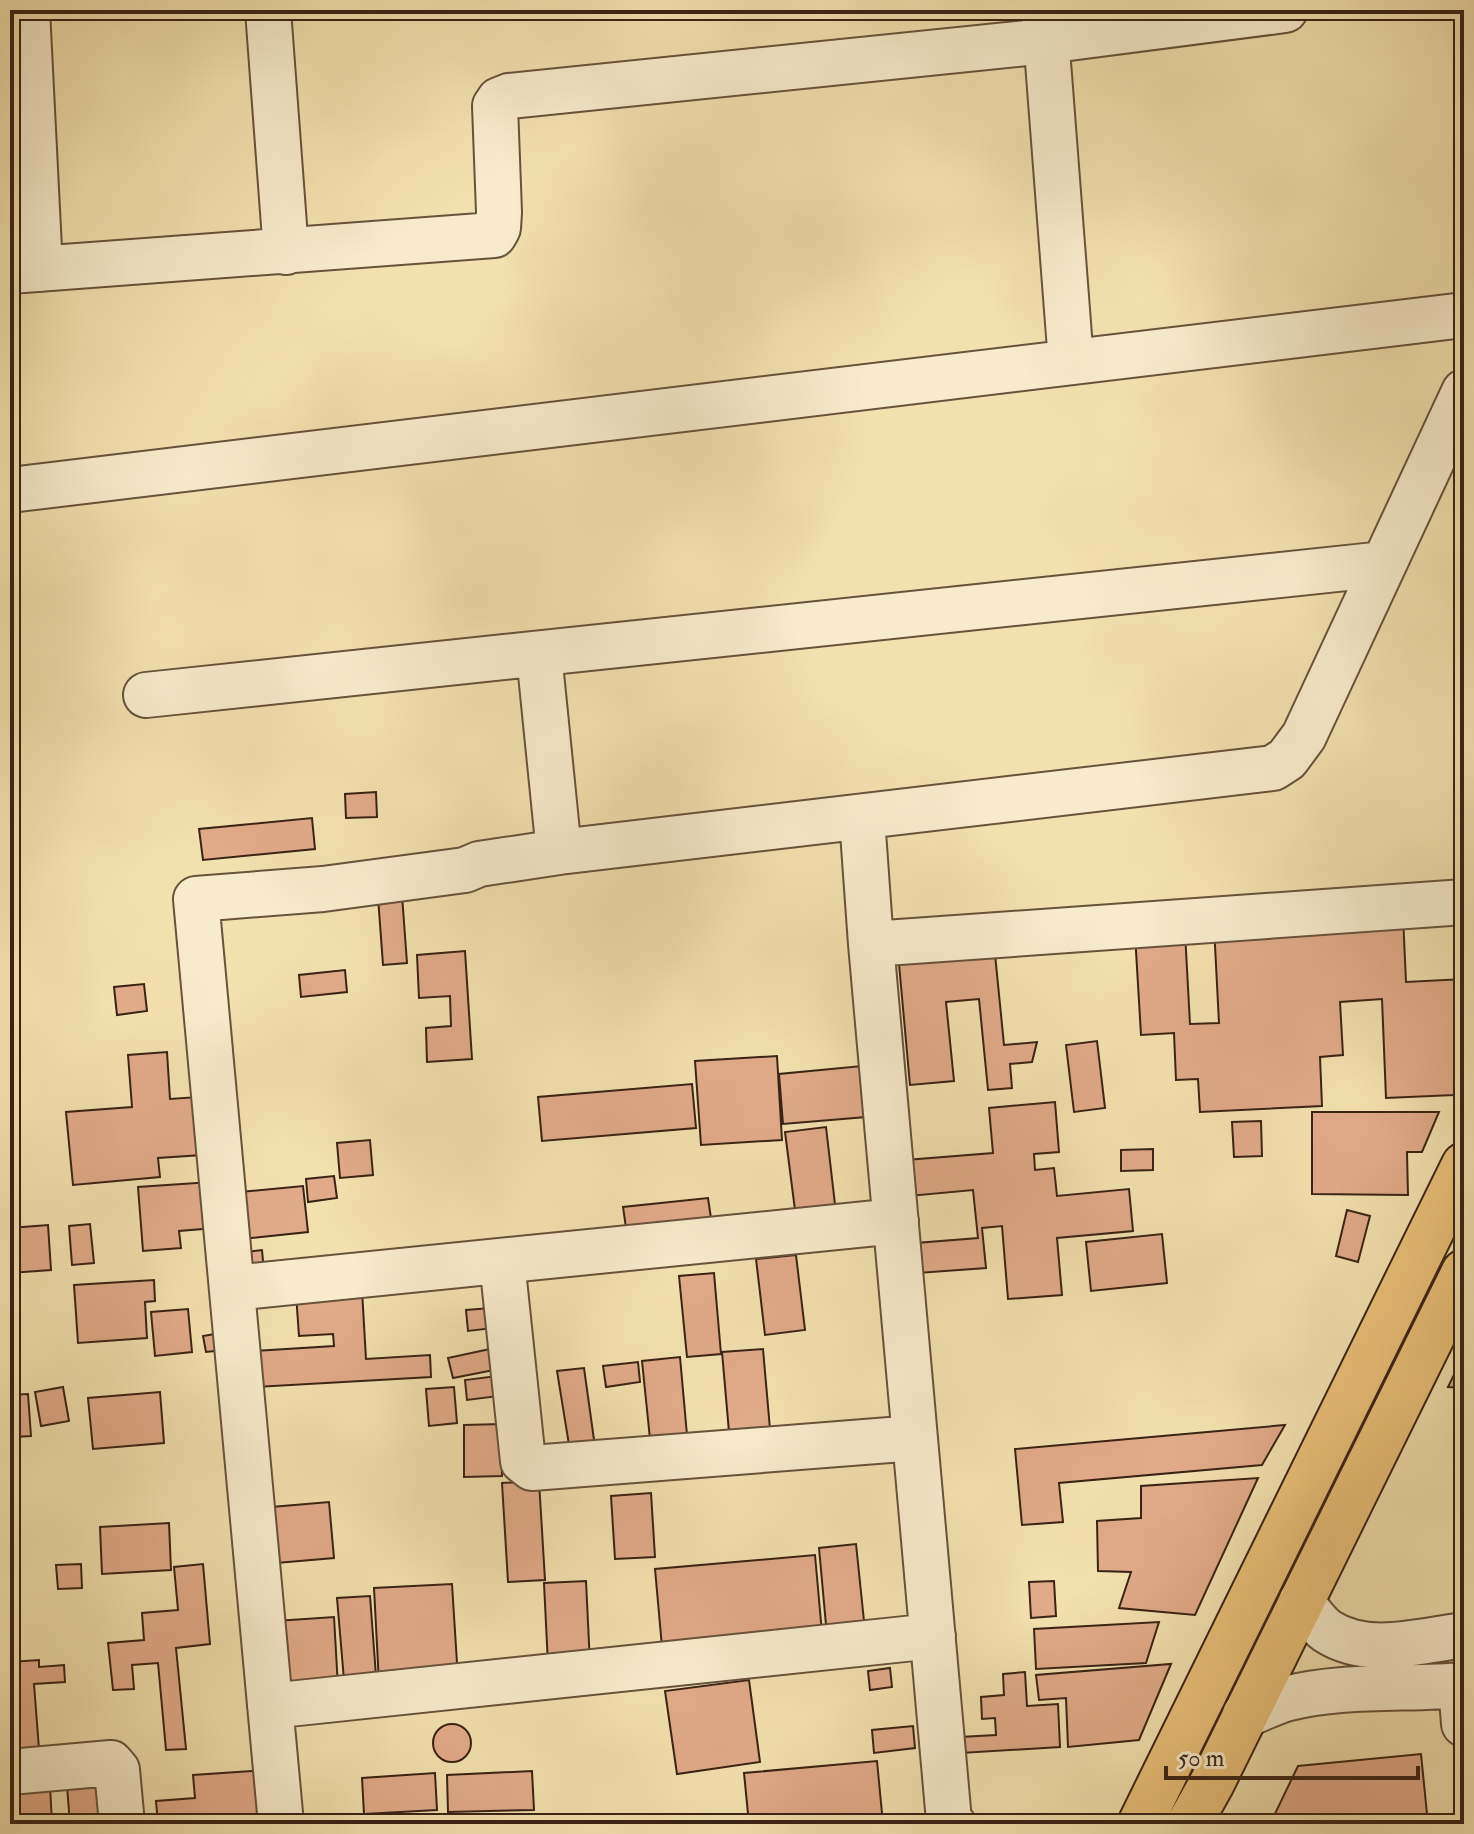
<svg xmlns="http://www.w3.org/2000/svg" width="1474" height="1834" font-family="'IM FELL Double Pica',serif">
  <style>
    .building { fill: #e1aa89; stroke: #392315; stroke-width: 2 }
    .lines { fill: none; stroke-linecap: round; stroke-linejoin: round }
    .minor-casing { stroke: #68523c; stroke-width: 48 }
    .major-casing { stroke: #392315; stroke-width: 48 }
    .minor { stroke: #f7ebcb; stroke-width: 44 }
    .major { stroke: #eac078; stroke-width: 44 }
  </style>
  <rect width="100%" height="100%" fill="#f3e0af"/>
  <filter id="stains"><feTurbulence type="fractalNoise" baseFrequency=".0025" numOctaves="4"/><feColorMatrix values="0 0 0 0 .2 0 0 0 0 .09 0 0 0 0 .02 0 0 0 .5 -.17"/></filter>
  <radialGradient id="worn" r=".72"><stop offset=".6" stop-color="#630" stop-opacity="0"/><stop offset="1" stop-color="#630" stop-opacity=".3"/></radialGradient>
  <path class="building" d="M376,792L377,817L346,818L345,794Z
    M312,818L315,849L203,860L199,829Z
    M402,895L407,963L383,965L378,897Z
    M1403,916L1406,982L1464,979V1072L1454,1095L1386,1098L1382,999L1340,1002L1343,1055L1320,1057L1322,1106L1200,1112L1198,1079L1176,1080L1174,1033L1141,1035L1135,934L1185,932L1190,1024L1219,1023L1214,926Z
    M465,951L472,1059L427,1062L426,1028L451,1026L450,996L419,998L417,955Z
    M995,954L1004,1045L1037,1042L1032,1062L1010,1064L1012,1088L988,1090L979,999L946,1002L954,1081L910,1085L899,964Z
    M345,970L347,992L301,997L299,975Z
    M144,984L147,1011L117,1015L114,987Z
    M1097,1041L1105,1108L1074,1112L1066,1045Z
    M167,1052L170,1099L198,1097L202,1155L158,1158L160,1177L73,1185L66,1112L132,1107L128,1055Z
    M777,1056L782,1140L701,1145L695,1061Z
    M862,1066L866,1117L783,1124L779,1074Z
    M692,1084L696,1128L542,1141L538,1097Z
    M1055,1102L1059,1152L1034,1154L1035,1170L1054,1168L1057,1196L1129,1189L1133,1231L1057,1238L1062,1295L1008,1299L1002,1226L982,1228L986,1268L918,1273L916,1243L978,1238L973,1190L909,1196L906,1160L993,1153L989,1108Z
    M1312,1112H1439L1422,1152H1407L1408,1195L1312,1194Z
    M1261,1121L1262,1156L1234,1157L1232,1122Z
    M826,1127L836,1213L796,1218L785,1132Z
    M370,1140L373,1175L340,1178L337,1143Z
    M1153,1149V1170L1121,1171V1150Z
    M334,1176L337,1198L308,1202L306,1179Z
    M211,1182L215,1228L179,1231L181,1248L143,1251L138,1187Z
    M303,1186L308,1232L233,1240L229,1193Z
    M708,1198L712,1225L627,1235L623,1207Z
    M1347,1210L1370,1216L1358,1262L1336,1256Z
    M90,1224L94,1263L72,1265L69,1226Z
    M48,1225L51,1270L10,1273V1228Z
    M1162,1234L1167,1283L1091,1291L1086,1242Z
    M262,1250L264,1272L241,1276L238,1253Z
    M796,1255L805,1330L765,1335L756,1259Z
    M714,1273L721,1354L687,1357L679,1276Z
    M154,1280L155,1301L145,1302L147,1338L78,1343L74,1285Z
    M362,1290L366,1359L430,1355L431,1377L256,1387L253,1351L334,1346L333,1334L299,1336L296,1294Z
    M491,1308L494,1328L468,1331L466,1310Z
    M188,1309L192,1352L155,1356L151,1312Z
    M221,1333L224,1350L206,1352L203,1336Z
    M490,1349L494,1370L453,1378L448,1358Z
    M763,1349L770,1429L729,1432L722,1352Z
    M1464,1354V1388L1448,1387Z
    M680,1357L687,1435L650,1439L642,1361Z
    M638,1362L640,1382L606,1387L603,1366Z
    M584,1368L595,1447L570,1451L557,1371Z
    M497,1376L499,1396L467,1400L465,1380Z
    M63,1387L69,1421L41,1426L35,1392Z
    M454,1387L457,1423L429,1426L426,1389Z
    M160,1392L164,1443L93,1449L88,1398Z
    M28,1394L31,1436L13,1437L16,1480L10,1481V1395Z
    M501,1424L502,1476L464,1477V1425Z
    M1285,1425L1262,1465L1059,1483L1063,1522L1022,1525L1015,1449Z
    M1258,1478L1195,1615L1119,1608L1131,1572L1098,1571L1097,1521L1141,1518V1486Z
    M539,1481L545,1580L508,1582L502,1483Z
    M651,1493L655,1557L615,1559L611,1496Z
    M329,1502L334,1558L265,1564L260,1508Z
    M169,1523L171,1570L102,1574L100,1527Z
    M856,1544L864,1621L826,1625L819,1548Z
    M815,1555L822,1633L662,1647L655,1569Z
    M81,1564L82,1588L58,1589L56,1565Z
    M203,1564L210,1644L176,1648L186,1749L166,1750L158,1663L132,1665L134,1689L113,1690L108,1643L144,1640L142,1613L178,1610L174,1567Z
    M586,1581L590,1664L548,1665L544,1583Z
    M1054,1581L1056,1616L1031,1618L1029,1582Z
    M452,1584L458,1679L379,1683L374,1588Z
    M370,1596L377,1689L345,1692L337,1598Z
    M334,1617L338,1687L280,1690L276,1621Z
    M1159,1622L1146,1663L1036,1669L1034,1629Z
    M39,1660V1667L64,1665L65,1682L34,1684L40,1762L10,1765V1662Z
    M1171,1664L1139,1740L1068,1747L1066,1698L1039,1700L1036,1675Z
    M890,1668L892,1687L870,1690L868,1671Z
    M1025,1672L1027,1706L1058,1704L1060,1747L961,1753L960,1737L996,1735L995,1718L982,1719L981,1697L1004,1695L1003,1674Z
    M749,1680L760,1762L677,1774L665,1691Z
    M433 1743a19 19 0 1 1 38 0a19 19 0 1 1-38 0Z
    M913,1726L915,1748L874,1753L872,1730Z
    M1421,1754L1428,1824H1270L1298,1766Z
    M877,1761L883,1824H749L744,1773Z
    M266,1770L270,1824H158L156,1801L195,1798L193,1775Z
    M532,1771L534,1810L448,1812L447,1775Z
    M435,1773L437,1810L364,1814L362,1778Z
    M98,1783L102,1824H70L67,1786Z
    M50,1785L52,1824H10V1787Z"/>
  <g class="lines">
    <g class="minor-casing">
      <path id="minor" d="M27,10L40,269
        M268,10L286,252
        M1044,10L1071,362
        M10,271L494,235L498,228L499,212L495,106L499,100L509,96L1046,41L1285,10
        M10,490L1464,315
        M539,654L559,852
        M146,695L1384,564
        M862,818L871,944L949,1821L953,1824
        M871,944L1464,902
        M502,1261L523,1461L532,1468L915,1438
        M232,1288L896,1221
        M1301,1602C1309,1611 1317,1624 1327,1631C1366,1657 1420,1641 1464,1635
        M1461,1685L1464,1724
        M270,1706L933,1636
        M1245,1715C1258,1710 1272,1703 1285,1699C1343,1684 1405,1690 1464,1685
        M10,1772L111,1763L117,1770L122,1824
        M281,1824L196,899L323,889L465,870L479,864L559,852L1273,768L1287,759L1304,736L1464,392"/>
    </g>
    <g class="major-casing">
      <path id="major" d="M1140,1824L1464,1165
        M1189,1824L1212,1783L1464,1272"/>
    </g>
    <use href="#minor" class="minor"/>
    <use href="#major" class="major"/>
  </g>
  <rect width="1474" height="1834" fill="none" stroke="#f3e0af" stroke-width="40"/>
  <rect x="12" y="12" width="1450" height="1810" fill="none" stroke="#392315" stroke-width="4"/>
  <rect x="20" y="20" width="1434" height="1794" fill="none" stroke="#392315" stroke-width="2"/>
  <path d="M1166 1766v12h252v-12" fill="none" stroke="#392315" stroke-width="4"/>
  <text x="1178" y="1766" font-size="24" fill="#392315" stroke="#f7ebcb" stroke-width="6" paint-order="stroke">50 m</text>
  <rect width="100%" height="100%" filter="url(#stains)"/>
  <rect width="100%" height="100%" fill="url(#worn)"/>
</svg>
